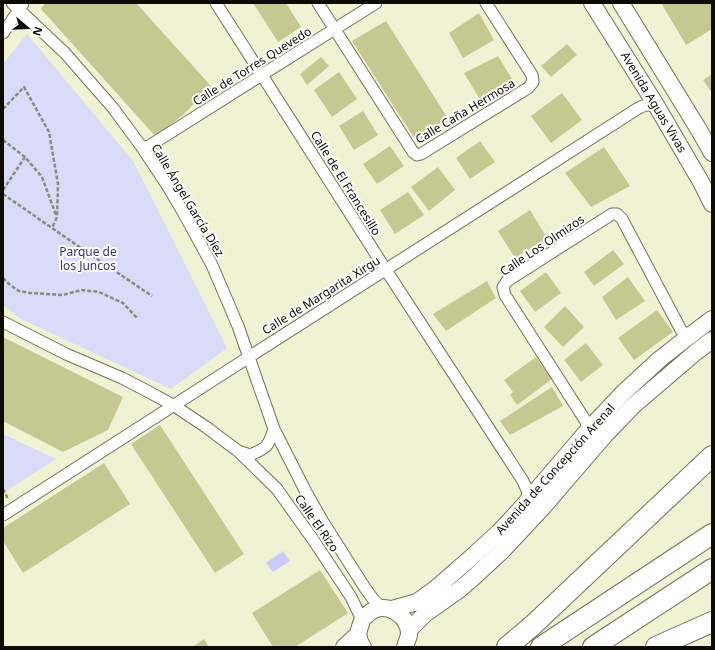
<svg xmlns="http://www.w3.org/2000/svg" width="715" height="650" font-family="'Noto Sans',sans-serif">
  <style>
    .green { fill: #dadaf9 }
    .water { fill: #cacafd }
    .building { fill: #c6c892 }
    .lines { fill: none; stroke-linecap: round; stroke-linejoin: round }
    .street-casing { stroke: #717258; stroke-width: 13 }
    .secondary-casing { stroke: #717258; stroke-width: 18 }
    .highway-casing { stroke: #717258; stroke-width: 22 }
    .path { stroke: #8b8c78; stroke-width: 2.5; stroke-dasharray: 4 2; stroke-linecap: butt }
    .street { stroke: #fff; stroke-width: 11 }
    .secondary { stroke: #fff; stroke-width: 16 }
    .highway { stroke: #fff; stroke-width: 20 }
    .labels { text-anchor: middle; dominant-baseline: central; stroke-width: 4; stroke-linejoin: round; paint-order: stroke }
    .street-label { font-size: 12px; fill: #0c0c04; stroke: #fff }
    .park-label { font-size: 12px; fill: #37306d; stroke: #fff }
  </style>
  <rect width="100%" height="100%" fill="#f0f2d4"/>
  <path class="green" d="M27,34L133,161L227,348L171,389L21,319L3,305V64Z
    M3,434L56,459L3,493Z"/>
  <path class="water" d="M283,551L290,561L273,572L266,563Z"/>
  <path class="building" d="M45,3H138L137,4L211,86L184,114L156,137L41,9Z
    M253,3H286L301,27L278,42Z
    M661,3H712V29L686,45Z
    M479,13L494,40L463,58L449,33Z
    M386,21L449,120L418,144L352,41Z
    M567,44L577,55L551,77L541,66Z
    M498,56L512,79L481,101L464,73Z
    M321,57L329,66L307,85L300,74Z
    M339,72L357,99L332,117L314,90Z
    M712,74V93L703,80Z
    M562,93L582,120L551,143L531,116Z
    M363,111L378,135L354,150L339,126Z
    M480,141L495,162L470,179L456,158Z
    M390,146L404,166L377,184L363,164Z
    M604,147L630,186L591,207L565,173Z
    M438,167L455,190L429,211L411,187Z
    M408,192L424,215L395,234L380,210Z
    M530,210L547,238L515,258L498,231Z
    M613,250L624,264L594,286L584,272Z
    M546,272L561,293L535,312L520,291Z
    M628,277L645,301L616,320L602,297Z
    M487,281L496,298L446,331L433,314Z
    M565,306L584,327L563,347L544,327Z
    M657,310L673,332L634,360L618,338Z
    M3,337L123,397L108,430L63,452L3,421Z
    M586,343L603,365L581,382L564,360Z
    M536,357L552,379L517,405L510,395L513,392L504,380Z
    M552,387L563,406L510,435L500,421Z
    M160,425L244,554L215,573L131,444Z
    M104,463L130,504L23,573L3,541V528Z
    M320,570L348,613L295,647H273L252,613Z
    M204,639L209,647H192Z"/>
  <g class="lines">
    <g class="street-casing">
      <path id="street" d="M12,3L65,53L113,108L141,146L167,185L183,212L212,265L238,326L274,429L306,492L323,522L365,588L373,599L382,608
        M216,3L386,270L523,481L527,490L529,500
        M318,3L413,152L417,155L421,154L528,88L533,82L532,75L486,3
        M3,33L23,4
        M141,146L146,147L149,146L376,3
        M3,322L66,354L122,378L149,392L173,405L206,427L238,451L277,489L314,541L351,597L362,620
        M589,429L585,420L505,295L503,287L507,281L612,214H617L622,219L681,330L688,337
        M238,451L250,455C267,448 268,447 274,429
        M3,515L249,357L637,109C644,105 648,104 656,105"/>
    </g>
    <g class="secondary-casing">
      <path id="secondary" d="M592,3L656,105L701,182L712,204
        M621,3L699,130L712,153
        M392,609L417,602L435,589L474,555L499,532L517,513L589,429L623,393L660,359L688,337L712,319
        M409,630L425,614L459,590L473,578L501,552L544,506L605,435L634,405L696,352L712,340
        M344,647L358,634
        M363,647C359,642 358,635 359,630C360,627 361,623 362,621C363,618 366,616 368,614C384,599 410,615 409,635C408,639 406,643 405,647"/>
    </g>
    <g class="highway-casing">
      <path id="highway" d="M507,647L532,626L712,456
        M541,647L712,534
        M593,647L712,569
        M656,647L712,622"/>
    </g>
    <path class="path" d="M3,109L24,87L49,132L58,184L57,217L52,228
      M3,140L25,157L42,177L56,215
      M3,190L25,157
      M3,194L78,246L152,296
      M3,278L10,285L19,291L30,293L63,295L81,290L99,292L123,303L137,318
      M3,489L8,499"/>
    <use href="#street" class="street"/>
    <use href="#secondary" class="secondary"/>
    <use href="#highway" class="highway"/>
  </g>
  <g class="labels">
    <g class="street-label">
      <text transform="translate(252 66) rotate(-32)">Calle de Torres Quevedo</text>
      <text transform="translate(654 102) rotate(59)">Avenida Aguas Vivas</text>
      <text transform="translate(465 111) rotate(-31)">Calle Caña Hermosa</text>
      <text transform="translate(346 183) rotate(58)">Calle de El Francesillo</text>
      <text transform="translate(188 200) rotate(59)">Calle Ángel García Díez</text>
      <text transform="translate(542 245) rotate(-34)">Calle Los Olmizos</text>
      <text transform="translate(321 295) rotate(-32)">Calle de Margarita Xirgu</text>
      <text transform="translate(555 469) rotate(-48)">Avenida de Concepción Arenal</text>
      <text transform="translate(317 523) rotate(55)">Calle El Rizo</text>
    </g>
    <g class="park-label">
      <text x="88" y="251">Parque de<tspan x="88" dy="14">los Juncos</tspan></text>
    </g>
  </g>
  <rect width="715" height="650" fill="none" stroke="#0c0c04" stroke-width="8"/>
  <g transform="translate(28 28) rotate(109)" stroke="#ffffff" stroke-width="3" paint-order="stroke">
  <path d="M0-3L7 15L0 10L-7 15Z" fill="#0c0c04"/>
  <text y="-6" font-size="11" font-weight="bold" text-anchor="middle" fill="#0c0c04">N</text>
  </g>
</svg>
